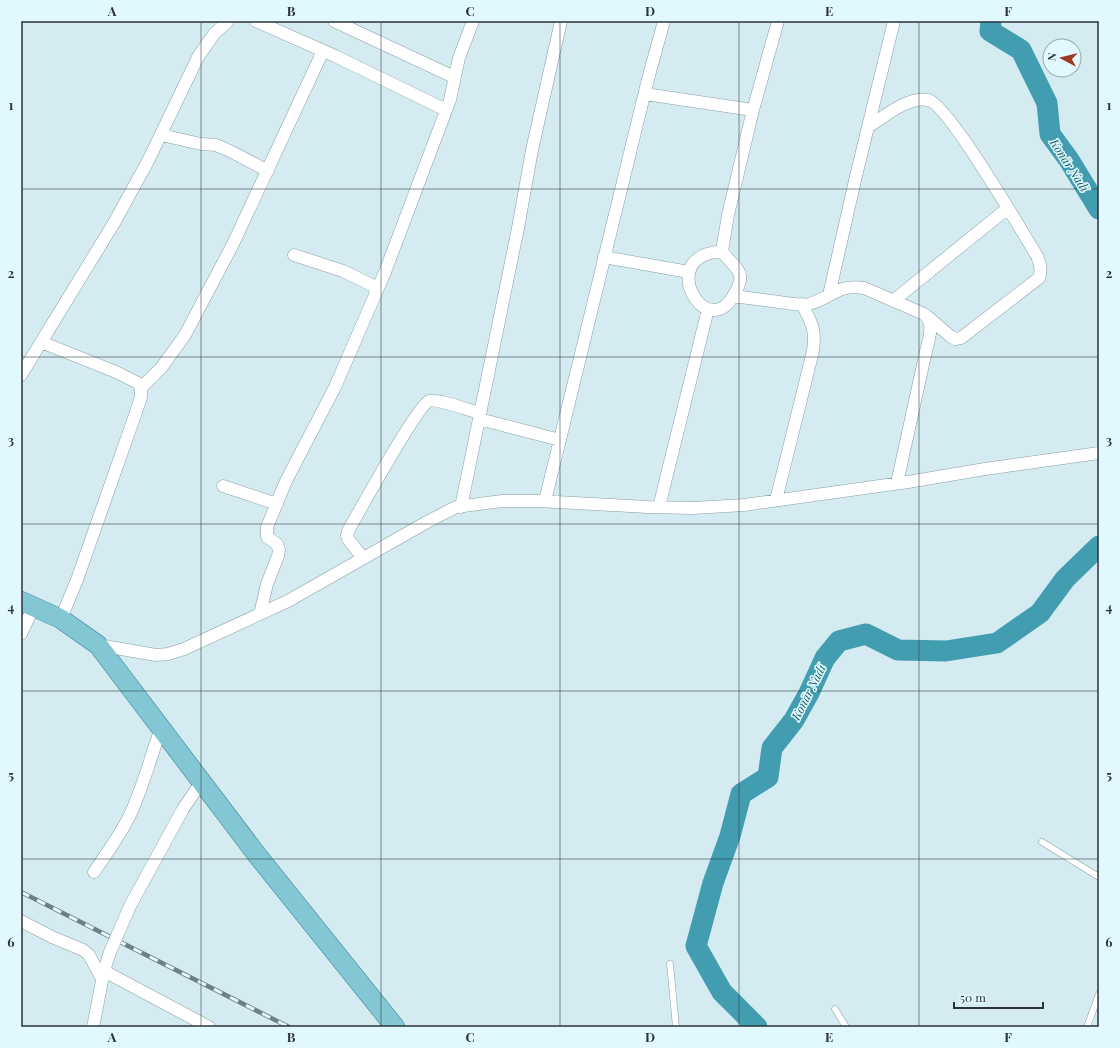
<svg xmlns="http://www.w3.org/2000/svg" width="1120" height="1048" font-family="'Playfair Display',serif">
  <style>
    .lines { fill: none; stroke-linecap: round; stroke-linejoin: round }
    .river { stroke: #429db0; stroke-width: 21 }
    .service-casing { stroke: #899ea3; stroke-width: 7 }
    .minor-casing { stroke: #899ea3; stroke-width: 13 }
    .primary-casing { stroke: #2f7b8a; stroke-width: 20 }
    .service { stroke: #fff; stroke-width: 6 }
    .minor { stroke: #fff; stroke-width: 12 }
    .primary { stroke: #84c7d4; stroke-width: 19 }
    .rail-casing { stroke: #707f83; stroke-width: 4.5 }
    .rail { stroke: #e1f9fe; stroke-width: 3; stroke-dasharray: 9; stroke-linecap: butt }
    .minor-bridge-casing { stroke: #899ea3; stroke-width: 13; stroke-linecap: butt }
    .minor-bridge { stroke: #fff; stroke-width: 12 }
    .grid { fill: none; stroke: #2a3336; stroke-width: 1; stroke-opacity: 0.55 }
    .labels { text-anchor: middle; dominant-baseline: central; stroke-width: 3; stroke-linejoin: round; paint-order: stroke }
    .water-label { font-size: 12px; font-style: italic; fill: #0d5a69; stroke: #e1f9fe }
    .neatline { fill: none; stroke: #2a3336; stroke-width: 1.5 }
    .grid-label { font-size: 13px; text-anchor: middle; font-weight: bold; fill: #2a3336 }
  </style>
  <rect width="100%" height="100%" fill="#d4ebf1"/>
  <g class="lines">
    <path class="river" d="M991,21L990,31L1021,50L1047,103L1050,134L1069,160L1099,209
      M757,1027L722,992L696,946L713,883L730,836L741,794L768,777L772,748L794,720L809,693L825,658L839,641L866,634L898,650L946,651L997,643L1040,613L1065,579L1099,546"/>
    <g class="service-casing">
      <path id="service" d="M1042,842L1099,877
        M670,964L676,1027
        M835,1009L846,1027
        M1087,1027L1099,994"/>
    </g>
    <g class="minor-casing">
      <path id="minor" d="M256,21L335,56L446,110
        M334,21L454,77
        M645,94L753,110
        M868,127C884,117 908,96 928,100C947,103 1023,233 1037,256C1040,264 1042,269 1039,278L961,338L955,339L950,336L928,317
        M161,135L201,144L216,145L230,151L268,171
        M722,251L728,215L753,110L778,21
        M722,251C735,270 750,271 732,298C708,335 670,277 699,258C705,253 715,252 722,251Z
        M294,255L343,271L378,288
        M604,257L689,272
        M829,295L856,176L894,21
        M733,296C748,298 764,300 779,302C788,303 800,306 809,304C832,298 836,284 864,288L924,314C935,323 929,339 926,351L897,483
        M893,301L1008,208
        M41,342L116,372L138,383L141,388V397L135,415L78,577L61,619
        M21,375L114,223L148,161L198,57L214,34L228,21
        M141,388L161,368L185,335L233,244L323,51
        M479,419L560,440
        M223,486L277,504
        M776,500L813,351C816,329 812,324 802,304
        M545,501L648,79L664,21
        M461,507L518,228L532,150L561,21
        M659,507L708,309
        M363,558L348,539L347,535L348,531C359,512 417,406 429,401C436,398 471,411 480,413
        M260,614L267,584L278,556L279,550L277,544L267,537V527L286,481L335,387L385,272L450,100L459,58L473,21
        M21,634L34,606
        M98,645L156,655L168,654L184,649L288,601L427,522L456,507L502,501H538L648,507L693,508L744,505L908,482L985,469L1099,453
        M94,872C107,853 120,835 130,815C143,787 151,756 161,728
        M130,906L183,809L202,781
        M21,921L52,937L83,950L89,955L102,979
        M104,971L209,1027
        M93,1027L104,971L110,952"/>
    </g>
    <g class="primary-casing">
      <path id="primary" d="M21,601L61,619L98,645L257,855L395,1027"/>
    </g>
    <use href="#service" class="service"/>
    <use href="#minor" class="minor"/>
    <use href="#primary" class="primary"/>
    <g class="rail-casing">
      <path id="rail" d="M21,892L289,1027"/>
    </g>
    <use href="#rail" class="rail"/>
    <g class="minor-bridge-casing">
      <path id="minor-bridge" d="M110,952L130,906"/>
    </g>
    <use href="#minor-bridge" class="minor-bridge"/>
  </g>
  <path class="grid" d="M201,21V1027M381,21V1027M560,21V1027M739,21V1027M919,21V1027M21,189H1099M21,357H1099M21,524H1099M21,691H1099M21,859H1099"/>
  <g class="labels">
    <g class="water-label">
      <text transform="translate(1070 165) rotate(57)">Konār Nadī</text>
      <text transform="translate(808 692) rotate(-63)">Konār Nadī</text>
    </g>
  </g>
  <rect width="1120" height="1048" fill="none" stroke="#e1f9fe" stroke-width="44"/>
  <g transform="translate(1062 58) rotate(277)"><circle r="19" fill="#e1f9fe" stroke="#98aaae"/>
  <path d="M0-3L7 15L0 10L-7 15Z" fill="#a13821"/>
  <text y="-6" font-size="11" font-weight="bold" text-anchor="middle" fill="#2a3336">N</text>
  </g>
  <path d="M954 1002v6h89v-6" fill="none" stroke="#2a3336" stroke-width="2"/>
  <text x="960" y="1002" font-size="12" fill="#2a3336" stroke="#e1f9fe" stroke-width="3" paint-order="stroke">50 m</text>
  <rect x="22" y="22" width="1076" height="1004" class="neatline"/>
  <g class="grid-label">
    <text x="112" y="16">A</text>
    <text x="291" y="16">B</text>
    <text x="470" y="16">C</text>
    <text x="650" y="16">D</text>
    <text x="829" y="16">E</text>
    <text x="1008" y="16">F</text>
    <text x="11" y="110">1</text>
    <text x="1109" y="110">1</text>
    <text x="11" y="278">2</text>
    <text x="1109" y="278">2</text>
    <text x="11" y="445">3</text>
    <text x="1109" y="445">3</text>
    <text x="11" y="612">4</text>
    <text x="1109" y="612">4</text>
    <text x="11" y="780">5</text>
    <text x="1109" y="780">5</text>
    <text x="11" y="947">6</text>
    <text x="1109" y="947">6</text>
    <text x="112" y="1042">A</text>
    <text x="291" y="1042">B</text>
    <text x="470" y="1042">C</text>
    <text x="650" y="1042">D</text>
    <text x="829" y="1042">E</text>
    <text x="1008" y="1042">F</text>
  </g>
</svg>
